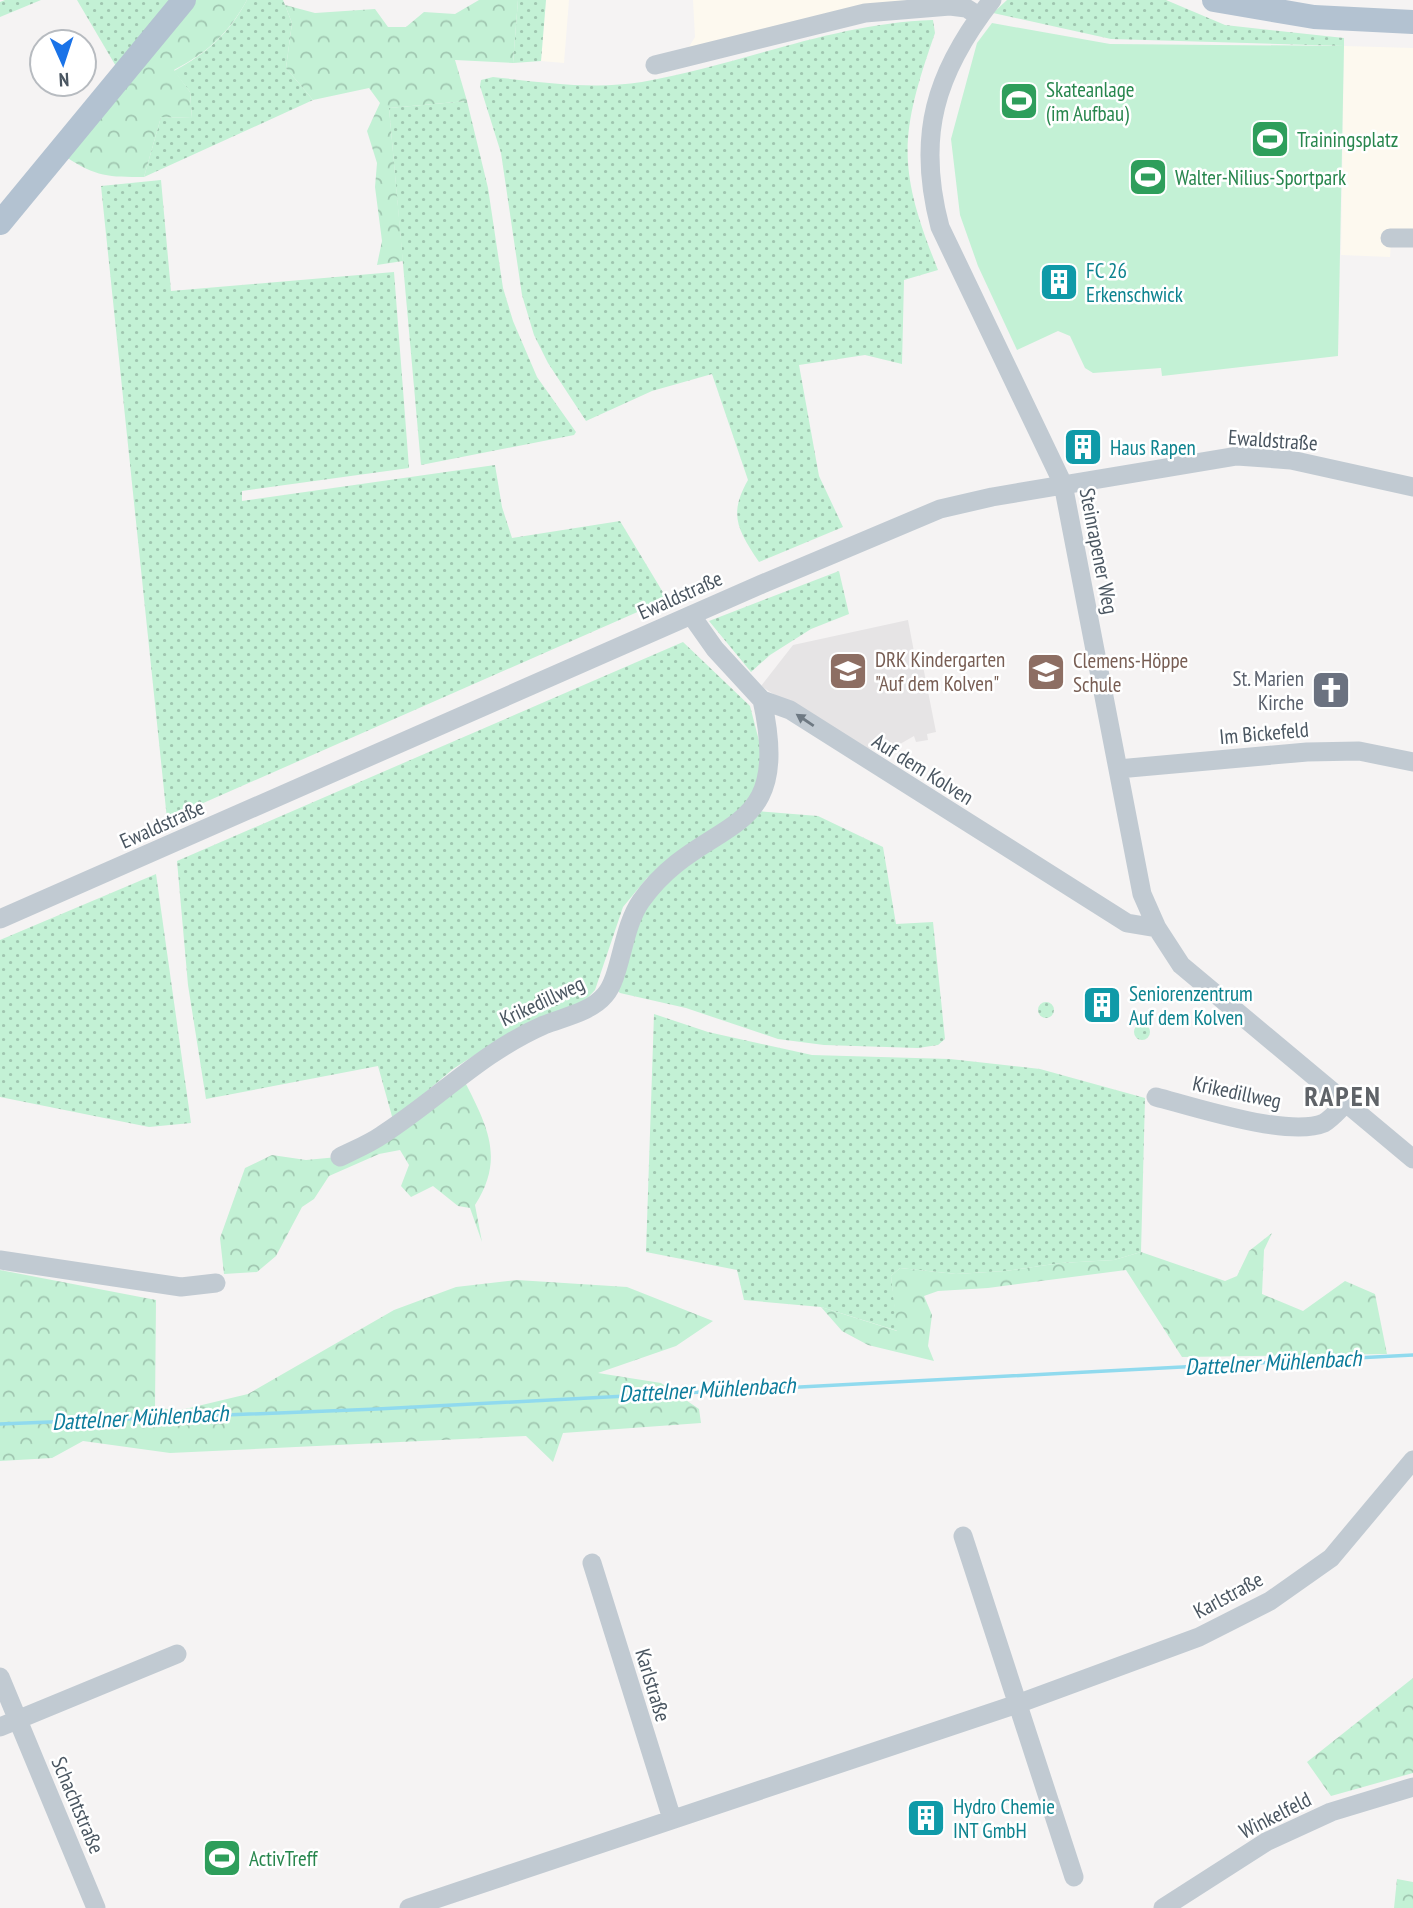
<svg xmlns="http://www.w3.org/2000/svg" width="1413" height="1908" font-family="'PT Sans Narrow',sans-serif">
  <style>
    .commercial { fill: #fdf9ef }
    .education { fill: #e6e4e5 }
    .green { fill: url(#green-dots) }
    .forest { fill: url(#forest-crowns) }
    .pitch { fill: #c3f1d5 }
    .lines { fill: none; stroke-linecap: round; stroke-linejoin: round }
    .stream { stroke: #90daee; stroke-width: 3.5 }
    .minor { stroke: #c1cad2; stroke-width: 19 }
    .major { stroke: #b3c2d1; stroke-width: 24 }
    .oneway { fill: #6e7983 }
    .labels { text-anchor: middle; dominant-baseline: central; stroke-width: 5; stroke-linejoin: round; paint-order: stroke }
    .leisure-label { font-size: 21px; fill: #27864d; stroke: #fff; text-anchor: start }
    .culture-label { font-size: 21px; fill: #0d838f; stroke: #fff; text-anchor: start }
    .street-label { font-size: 21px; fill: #4a5661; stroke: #fff }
    .education-label { font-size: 21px; fill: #785e54; stroke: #fff; text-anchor: start }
    .worship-label { font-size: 21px; fill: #5b616d; stroke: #fff; text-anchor: end }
    .water-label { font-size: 23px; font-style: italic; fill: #0c7c9b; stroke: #fff }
    .district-label { font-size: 28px; font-weight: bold; letter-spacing: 2px; fill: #5f6368; stroke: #fff }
  </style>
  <defs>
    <pattern id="green-dots" width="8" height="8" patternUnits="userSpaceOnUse" patternTransform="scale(1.75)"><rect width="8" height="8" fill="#c3f1d5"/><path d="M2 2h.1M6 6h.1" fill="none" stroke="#a0c6b0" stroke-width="1.8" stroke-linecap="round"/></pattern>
    <pattern id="forest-crowns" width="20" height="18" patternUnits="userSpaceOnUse" patternTransform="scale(1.75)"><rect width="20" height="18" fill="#c3f1d5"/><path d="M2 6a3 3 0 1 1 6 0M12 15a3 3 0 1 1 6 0" fill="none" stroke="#a0c6b0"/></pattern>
  </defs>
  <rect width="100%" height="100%" fill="#f5f3f3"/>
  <path class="commercial" d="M546,0H569L564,63L541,61Z
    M693,0H915L687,50L695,37Z
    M1344,46L1413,48V229H1392L1390,257L1341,255Z"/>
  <path class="education" d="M908,620L915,657L921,656L936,732L927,734L928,740L916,742L914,736L900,744L860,750L761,686L793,645Z"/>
  <path class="green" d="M5,0H41L0,17V2Z
    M77,0H175L117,68Z
    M247,0H283L292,23L286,68L313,100L144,177L161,117L192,118L190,92L174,71C208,52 228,35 247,0Z
    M518,0H546L541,61L513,63Z
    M1007,0H1166L1225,25L1344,38V46L1111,39L993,13Z
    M933,20L935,33C899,136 897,168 938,270L904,280L902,364L865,355L799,365L819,476L843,527L759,562C738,530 728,515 748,480L712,374L652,391L586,421L548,363L534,335L522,295L501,153L480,86L481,80L493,77C541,82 593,90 642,82C740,65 833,23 933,20Z
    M467,101L488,188L503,288L513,321L537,377L576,432L574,435L421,465L389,108Z
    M161,180L171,291L394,272L409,468L242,491V501L495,465L502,507L512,538L620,521L667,599L167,819L101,186Z
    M839,571L849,614L811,629L770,655L751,672L709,621Z
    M683,642L750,706L764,760L751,805L647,878L623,907L595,990L580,1006L514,1030L453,1069L393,1120L378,1066L206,1099L188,985L177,861Z
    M757,811L818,816L883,847L896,924L933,922L945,1039L938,1045L918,1048L824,1045L778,1039L686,1008L620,993L615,988L647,897Z
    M156,874L191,1123L149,1127L0,1097V940Z
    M1038 1010a8 8 0 1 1 16 0a8 8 0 1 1-16 0Z
    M654,1014L708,1032L812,1055L950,1059L1040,1069L1145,1098L1141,1252L1114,1260L1061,1263L1005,1271L956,1274L900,1268L891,1276L898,1331L821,1307L744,1300L737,1270L646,1252Z
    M1134 1032a8 8 0 1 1 16 0a8 8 0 1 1-16 0Z"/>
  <path class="forest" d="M196,0H247C228,34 208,52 174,70L190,92L192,118L161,117L144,177C109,177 96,177 66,157Z
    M479,0H518L513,63L455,60L467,101L389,108L403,261L377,265L382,241L375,187L377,163L367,131L380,103L369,88L313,100L286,68L292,23L285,5L315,13L375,9L388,27H406L424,12L455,14Z
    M463,1078C486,1124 506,1157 475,1205L482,1242L470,1208L458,1206L433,1186L411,1197L401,1186L409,1165L400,1150L379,1154L329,1176L314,1199L302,1207L276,1256L257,1272L224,1274L220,1238L245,1168L272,1155L306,1160L359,1155Z
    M1272,1233L1264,1250L1262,1294L1303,1311L1345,1281L1375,1294L1387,1354L1182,1357L1126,1270L988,1288L938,1291L924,1296L932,1315L928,1346L934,1361L868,1345L842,1331L821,1307L897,1331L891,1276L900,1268L956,1274L1005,1271L1061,1263L1114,1260L1141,1252L1225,1281L1237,1276L1249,1251Z
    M0,1270L156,1300L155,1408L181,1410L248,1394L394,1310L456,1287L517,1280L627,1287L713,1321L676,1346L598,1373L661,1383L699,1409L701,1423L563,1433L553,1462L526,1436L170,1453L83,1441L52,1458L0,1461Z
    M1413,1678V1773L1331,1796L1307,1762Z
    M1397,1879L1413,1882V1908H1394Z"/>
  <path class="pitch" d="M992,23L1110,44L1344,46L1338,356L1162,376L1161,368L1093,373L1085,368L1070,336L1058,331L1017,350L978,266L960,215L951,139L977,43Z"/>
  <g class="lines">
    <path class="stream" d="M0,1424L377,1409L1413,1355"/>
    <path class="minor" d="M992,0C935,73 916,136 940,227L1063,484L1142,894L1157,928L1181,965L1413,1159
      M655,65L865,13L950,6L966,8L979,16
      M1390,238H1413
      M691,615L715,649L762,700L790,710L1127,923L1157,928
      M1118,769L1307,752L1359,751L1413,762
      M0,919L762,584L940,509L992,497L1237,456L1291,460L1413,487
      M1156,1097C1194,1107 1289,1138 1324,1123C1331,1119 1338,1111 1344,1105
      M340,1157C354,1150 369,1144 382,1135C438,1099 482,1052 544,1025C564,1017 591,1012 605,995C621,977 622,928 641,901C704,812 795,847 762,700
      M0,1260L181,1287L216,1283
      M963,1536L1074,1877
      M592,1563L672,1819
      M0,1677L96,1908
      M0,1727L177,1654
      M409,1908L1020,1703L1199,1637L1270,1601L1331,1558L1413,1460
      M1163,1908L1266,1842L1331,1812L1413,1787"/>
    <path class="major" d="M1214,0L1314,17L1413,22
      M0,223L184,0"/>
  </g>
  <defs><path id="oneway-solid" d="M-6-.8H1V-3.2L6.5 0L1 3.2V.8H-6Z" transform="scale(1.75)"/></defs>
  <use class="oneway" href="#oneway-solid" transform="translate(805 720) rotate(-146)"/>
  <defs>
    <g id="stadium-square" transform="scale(2.0125)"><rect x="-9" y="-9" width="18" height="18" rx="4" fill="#2e9e5b" stroke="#fff"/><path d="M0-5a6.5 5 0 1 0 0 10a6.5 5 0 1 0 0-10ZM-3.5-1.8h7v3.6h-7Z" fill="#fff"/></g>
    <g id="building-square" transform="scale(2.0125)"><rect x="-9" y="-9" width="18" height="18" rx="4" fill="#0f9aa8" stroke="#fff"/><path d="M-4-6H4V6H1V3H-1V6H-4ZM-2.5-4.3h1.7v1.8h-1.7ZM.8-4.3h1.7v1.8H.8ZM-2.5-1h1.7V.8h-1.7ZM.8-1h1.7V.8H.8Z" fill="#fff"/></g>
    <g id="school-square" transform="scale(2.0125)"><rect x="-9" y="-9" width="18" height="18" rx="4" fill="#8d6e63" stroke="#fff"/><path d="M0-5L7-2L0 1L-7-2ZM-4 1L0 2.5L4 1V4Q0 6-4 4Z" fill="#fff"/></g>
    <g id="church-square" transform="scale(2.0125)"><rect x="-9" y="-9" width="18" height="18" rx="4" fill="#6b7280" stroke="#fff"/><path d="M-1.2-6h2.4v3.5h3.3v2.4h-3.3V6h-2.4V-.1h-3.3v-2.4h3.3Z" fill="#fff"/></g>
  </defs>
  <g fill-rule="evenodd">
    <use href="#stadium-square" x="1019" y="101"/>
    <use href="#stadium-square" x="1270" y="139"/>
    <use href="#stadium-square" x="1148" y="177"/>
    <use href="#building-square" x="1059" y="282"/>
    <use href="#building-square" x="1083" y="447"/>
    <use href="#school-square" x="848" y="671"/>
    <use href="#school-square" x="1046" y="672"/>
    <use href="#church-square" x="1331" y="690"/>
    <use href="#building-square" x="1102" y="1005"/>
    <use href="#building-square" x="926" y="1818"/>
    <use href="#stadium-square" x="222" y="1858"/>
  </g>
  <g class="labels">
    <g class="leisure-label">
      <text x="1046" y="89">Skateanlage<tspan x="1046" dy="24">(im Aufbau)</tspan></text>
      <text x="1297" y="139">Trainingsplatz</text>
      <text x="1175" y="177">Walter-Nilius-Sportpark</text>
      <text x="249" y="1858">ActivTreff</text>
    </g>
    <g class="culture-label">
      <text x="1086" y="270">FC 26<tspan x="1086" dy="24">Erkenschwick</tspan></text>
      <text x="1110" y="447">Haus Rapen</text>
      <text x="1129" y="993">Seniorenzentrum<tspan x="1129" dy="24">Auf dem Kolven</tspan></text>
      <text x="953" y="1806">Hydro Chemie<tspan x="953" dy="24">INT GmbH</tspan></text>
    </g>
    <g class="street-label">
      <text transform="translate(1273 440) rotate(4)">Ewaldstraße</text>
      <text transform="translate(1099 551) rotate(79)">Steinrapener Weg</text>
      <text transform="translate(680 595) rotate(-24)">Ewaldstraße</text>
      <text transform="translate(1264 733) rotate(-5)">Im Bickefeld</text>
      <text transform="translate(923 769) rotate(32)">Auf dem Kolven</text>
      <text transform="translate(162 824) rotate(-24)">Ewaldstraße</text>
      <text transform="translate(542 1001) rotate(-25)">Krikedillweg</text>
      <text transform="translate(1237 1092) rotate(12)">Krikedillweg</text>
      <text transform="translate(1228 1595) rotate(-28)">Karlstraße</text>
      <text transform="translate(653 1685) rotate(73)">Karlstraße</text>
      <text transform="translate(78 1805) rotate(67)">Schachtstraße</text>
      <text transform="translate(1275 1815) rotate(-27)">Winkelfeld</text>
    </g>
    <g class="education-label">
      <text x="875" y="659">DRK Kindergarten<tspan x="875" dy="24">"Auf dem Kolven"</tspan></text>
      <text x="1073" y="660">Clemens-Höppe<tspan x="1073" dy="24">Schule</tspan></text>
    </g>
    <g class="worship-label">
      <text x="1304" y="678">St. Marien<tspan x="1304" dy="24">Kirche</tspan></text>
    </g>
    <g class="water-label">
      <text transform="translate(1273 1362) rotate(-3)">Dattelner Mühlenbach</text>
      <text transform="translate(707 1389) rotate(-3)">Dattelner Mühlenbach</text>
      <text transform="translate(140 1417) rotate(-3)">Dattelner Mühlenbach</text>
    </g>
    <g class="district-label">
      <text x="1343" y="1095">RAPEN</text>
    </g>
  </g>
  <g transform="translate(63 63) rotate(177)"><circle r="33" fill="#ffffff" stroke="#b7bbc0" stroke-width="2"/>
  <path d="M0-5L12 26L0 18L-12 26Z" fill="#1a73e8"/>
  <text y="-10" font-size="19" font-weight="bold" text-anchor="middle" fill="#4a5661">N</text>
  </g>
</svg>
